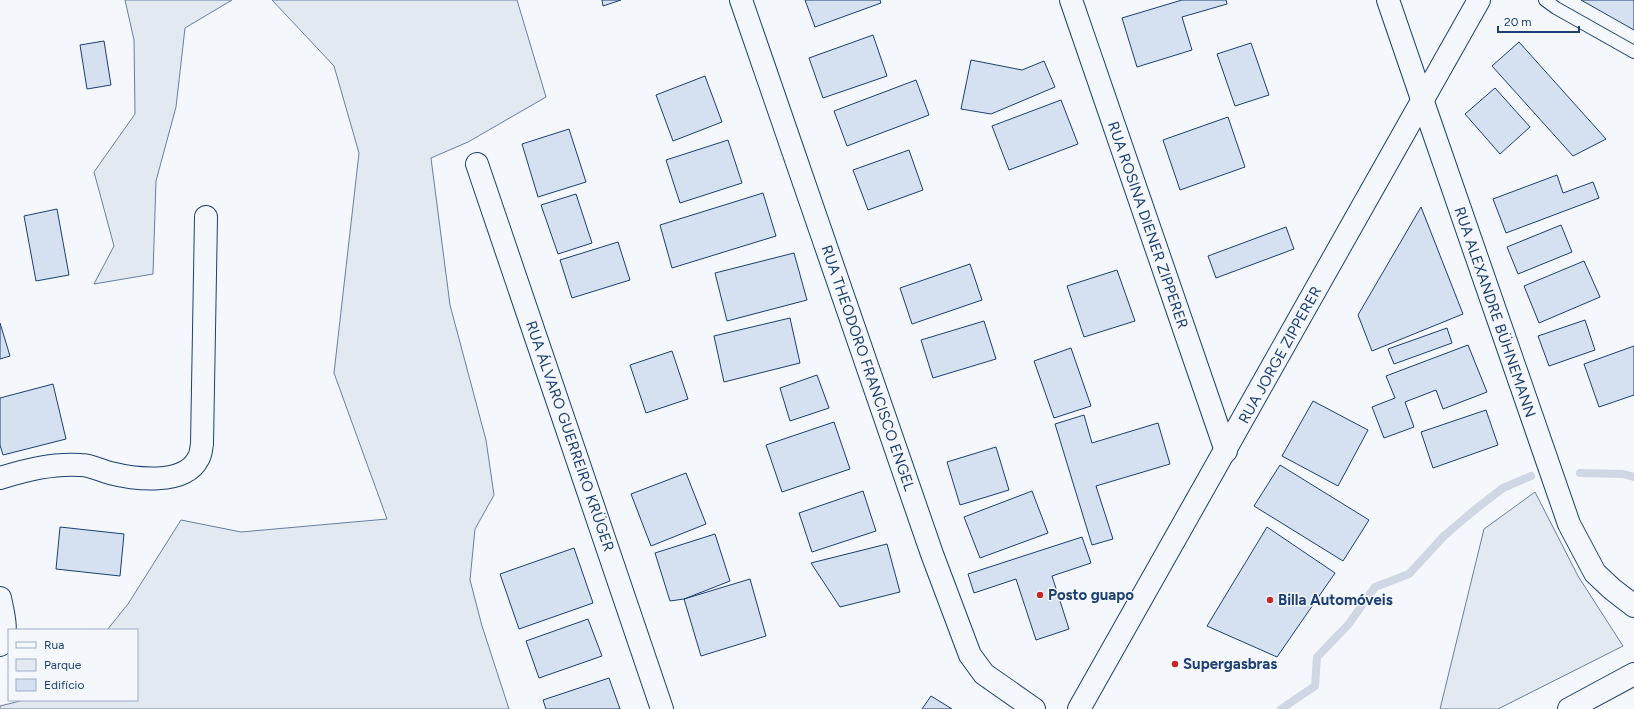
<svg xmlns="http://www.w3.org/2000/svg" width="1634" height="709" font-family="Figtree,sans-serif">
  <style>
    .green { fill: #e3e9f0; stroke: #687fa3 }
    .lines { fill: none; stroke-linecap: round; stroke-linejoin: round }
    .stream { stroke: #cfd7e4; stroke-width: 8 }
    .building { fill: #d5e0f0; stroke: #1d3f73 }
    .service-casing { stroke: #1d3f73; stroke-width: 14 }
    .minor-casing { stroke: #1d3f73; stroke-width: 24 }
    .tertiary-casing { stroke: #1d3f73; stroke-width: 24 }
    .secondary-casing { stroke: #1d3f73; stroke-width: 24 }
    .service { stroke: #f4f7fb; stroke-width: 12 }
    .minor { stroke: #f4f7fb; stroke-width: 22 }
    .tertiary { stroke: #f4f7fb; stroke-width: 22 }
    .secondary { stroke: #f4f7fb; stroke-width: 22 }
    .poi-dot { fill: #c62828; stroke: #f4f7fb; stroke-width: 1.5 }
    .labels { text-anchor: middle; dominant-baseline: central; stroke-width: 3; stroke-linejoin: round; paint-order: stroke }
    .street-label { font-size: 15px; fill: #1d3f73; stroke: #f4f7fb }
    .poi-label { font-size: 15px; font-weight: bold; fill: #1d3f73; stroke: #f4f7fb; text-anchor: start }
  </style>
  <rect width="100%" height="100%" fill="#f4f7fb"/>
  <path class="green" d="M125,0H232L185,28L176,107L156,181L153,274L94,284L114,246L94,172L135,114L134,40Z
    M272,0H517L546,97L468,142L431,158L450,305L486,440L494,495L475,529L470,580L482,626L509,709H0V706L24,700H137V630H107L128,604L181,520L241,532L387,519L334,373L359,153L334,66Z
    M1535,492L1578,576L1623,646L1498,709H1440L1484,529Z"/>
  <g class="lines">
    <path class="stream" d="M1580,473L1623,474L1634,477
      M1281,709L1315,686L1317,657L1348,625L1375,587L1409,574L1444,536L1472,512L1503,488L1531,476"/>
  </g>
  <path class="building" d="M602,0H621L603,6Z
    M805,0H880L881,3L815,27Z
    M1182,0H1226L1227,4L1182,17L1192,50L1137,67L1122,18Z
    M1581,0H1634V30Z
    M873,35L887,76L823,98L809,58Z
    M104,41L111,85L87,89L80,45Z
    M1519,42L1606,139L1573,156L1492,66Z
    M1251,43L1269,95L1235,106L1217,54Z
    M971,60L1022,70L1044,61L1055,87L991,114L961,109Z
    M705,76L722,122L673,141L656,95Z
    M916,80L929,115L847,146L834,111Z
    M1495,88L1530,127L1500,154L1465,114Z
    M1061,100L1078,144L1009,170L992,126Z
    M1228,117L1245,167L1180,190L1163,140Z
    M569,129L586,182L538,197L522,144Z
    M728,140L742,183L680,203L666,160Z
    M909,150L923,190L868,210L853,170Z
    M1557,175L1563,193L1593,182L1599,198L1506,233L1493,199Z
    M763,193L776,236L672,268L660,225Z
    M576,194L592,243L558,254L541,205Z
    M1421,207L1463,314L1372,351L1358,315Z
    M57,209L69,275L36,281L24,216Z
    M1561,225L1572,252L1518,274L1507,247Z
    M1286,227L1294,249L1216,278L1208,256Z
    M618,242L630,280L572,298L560,260Z
    M794,253L807,300L727,321L715,273Z
    M1584,261L1600,297L1539,323L1524,286Z
    M970,264L982,300L912,324L900,288Z
    M1117,270L1135,321L1084,337L1067,286Z
    M790,318L800,363L724,382L714,336Z
    M1585,320L1595,350L1549,366L1538,336Z
    M984,321L996,359L933,378L921,340Z
    M0,323L10,356L0,359Z
    M1447,328L1452,343L1394,364L1388,349Z
    M1468,345L1487,392L1443,409L1436,390L1405,402L1414,427L1384,438L1372,407L1395,398L1386,376Z
    M1634,346V395L1599,407L1584,364Z
    M1071,348L1091,406L1054,418L1034,361Z
    M672,351L688,399L646,413L630,365Z
    M817,375L829,408L790,421L780,388Z
    M53,384L66,439L3,455L0,445V398Z
    M1313,401L1368,430L1338,486L1282,456Z
    M1486,410L1498,445L1433,468L1421,432Z
    M1084,415L1092,443L1158,423L1170,464L1096,486L1113,539L1092,545L1055,424Z
    M834,422L850,469L782,492L766,445Z
    M996,447L1009,490L960,505L947,462Z
    M1280,465L1369,520L1343,561L1254,506Z
    M686,473L706,524L651,546L631,494Z
    M863,491L876,531L812,552L799,513Z
    M1032,491L1048,533L980,558L964,517Z
    M60,527L124,534L120,576L56,569Z
    M1267,527L1335,573L1277,657L1207,626Z
    M715,534L730,581L684,599L670,601L655,553Z
    M1082,537L1091,563L1052,576L1069,629L1036,640L1016,579L974,593L968,574Z
    M887,544L900,592L840,607L811,563Z
    M574,548L593,603L519,629L500,574Z
    M750,579L766,636L701,656L684,599Z
    M588,619L602,656L539,678L526,641Z
    M609,678L620,709H546L543,700Z
    M931,696L952,709H922Z"/>
  <g class="lines">
    <g class="service-casing">
      <path id="service" d="M1545,0L1556,8L1634,52"/>
    </g>
    <g class="minor-casing">
      <path id="minor" d="M741,0L932,554L970,655L984,674L1034,709
        M1071,0L1226,451
        M1388,0L1423,102
        M477,164L662,709
        M0,478C26,470 53,463 81,465C91,465 101,471 110,473C134,479 184,486 198,459C201,455 201,449 202,444L206,217
        M1569,709L1634,674"/>
    </g>
    <g class="tertiary-casing">
      <path id="tertiary" d="M1423,102L1569,524L1595,573L1612,589L1634,606
        M0,598C3,613 9,632 0,645"/>
    </g>
    <g class="secondary-casing">
      <path id="secondary" d="M1079,709L1479,0"/>
    </g>
    <use href="#service" class="service"/>
    <use href="#minor" class="minor"/>
    <use href="#tertiary" class="tertiary"/>
    <use href="#secondary" class="secondary"/>
  </g>
  <g class="poi-dot">
    <circle cx="1040" cy="595" r="4"/>
    <circle cx="1270" cy="600" r="4"/>
    <circle cx="1175" cy="664" r="4"/>
  </g>
  <g class="labels">
    <g class="street-label">
      <text transform="translate(1148 225) rotate(71)">RUA ROSINA DIENER ZIPPERER</text>
      <text transform="translate(1495 312) rotate(71)">RUA ALEXANDRE BÜHNEMANN</text>
      <text transform="translate(1280 355) rotate(-61)">RUA JORGE ZIPPERER</text>
      <text transform="translate(868 368) rotate(71)">RUA THEODORO FRANCISCO ENGEL</text>
      <text transform="translate(570 436) rotate(71)">RUA ÁLVARO GUERREIRO KRÜGER</text>
    </g>
    <g class="poi-label">
      <text x="1048" y="595">Posto guapo</text>
      <text x="1278" y="600">Billa Automóveis</text>
      <text x="1183" y="664">Supergasbras</text>
    </g>
  </g>
  <rect x="8" y="629" width="130" height="72" fill="#f4f7fb" stroke="#9eadc5"/>
  <rect x="16" y="642" width="20" height="6" fill="#f4f7fb" stroke="#9eadc5"/>
  <text x="44" y="649" font-size="12" fill="#1d3f73">Rua</text>
  <rect x="16" y="659" width="20" height="12" fill="#e3e9f0" stroke="#9eadc5"/>
  <text x="44" y="669" font-size="12" fill="#1d3f73">Parque</text>
  <rect x="16" y="679" width="20" height="12" fill="#d5e0f0" stroke="#9eadc5"/>
  <text x="44" y="689" font-size="12" fill="#1d3f73">Edifício</text>
  <path d="M1498 26v6h81v-6" fill="none" stroke="#1d3f73" stroke-width="2"/>
  <text x="1504" y="26" font-size="12" fill="#1d3f73" stroke="#f4f7fb" stroke-width="3" paint-order="stroke">20 m</text>
</svg>
